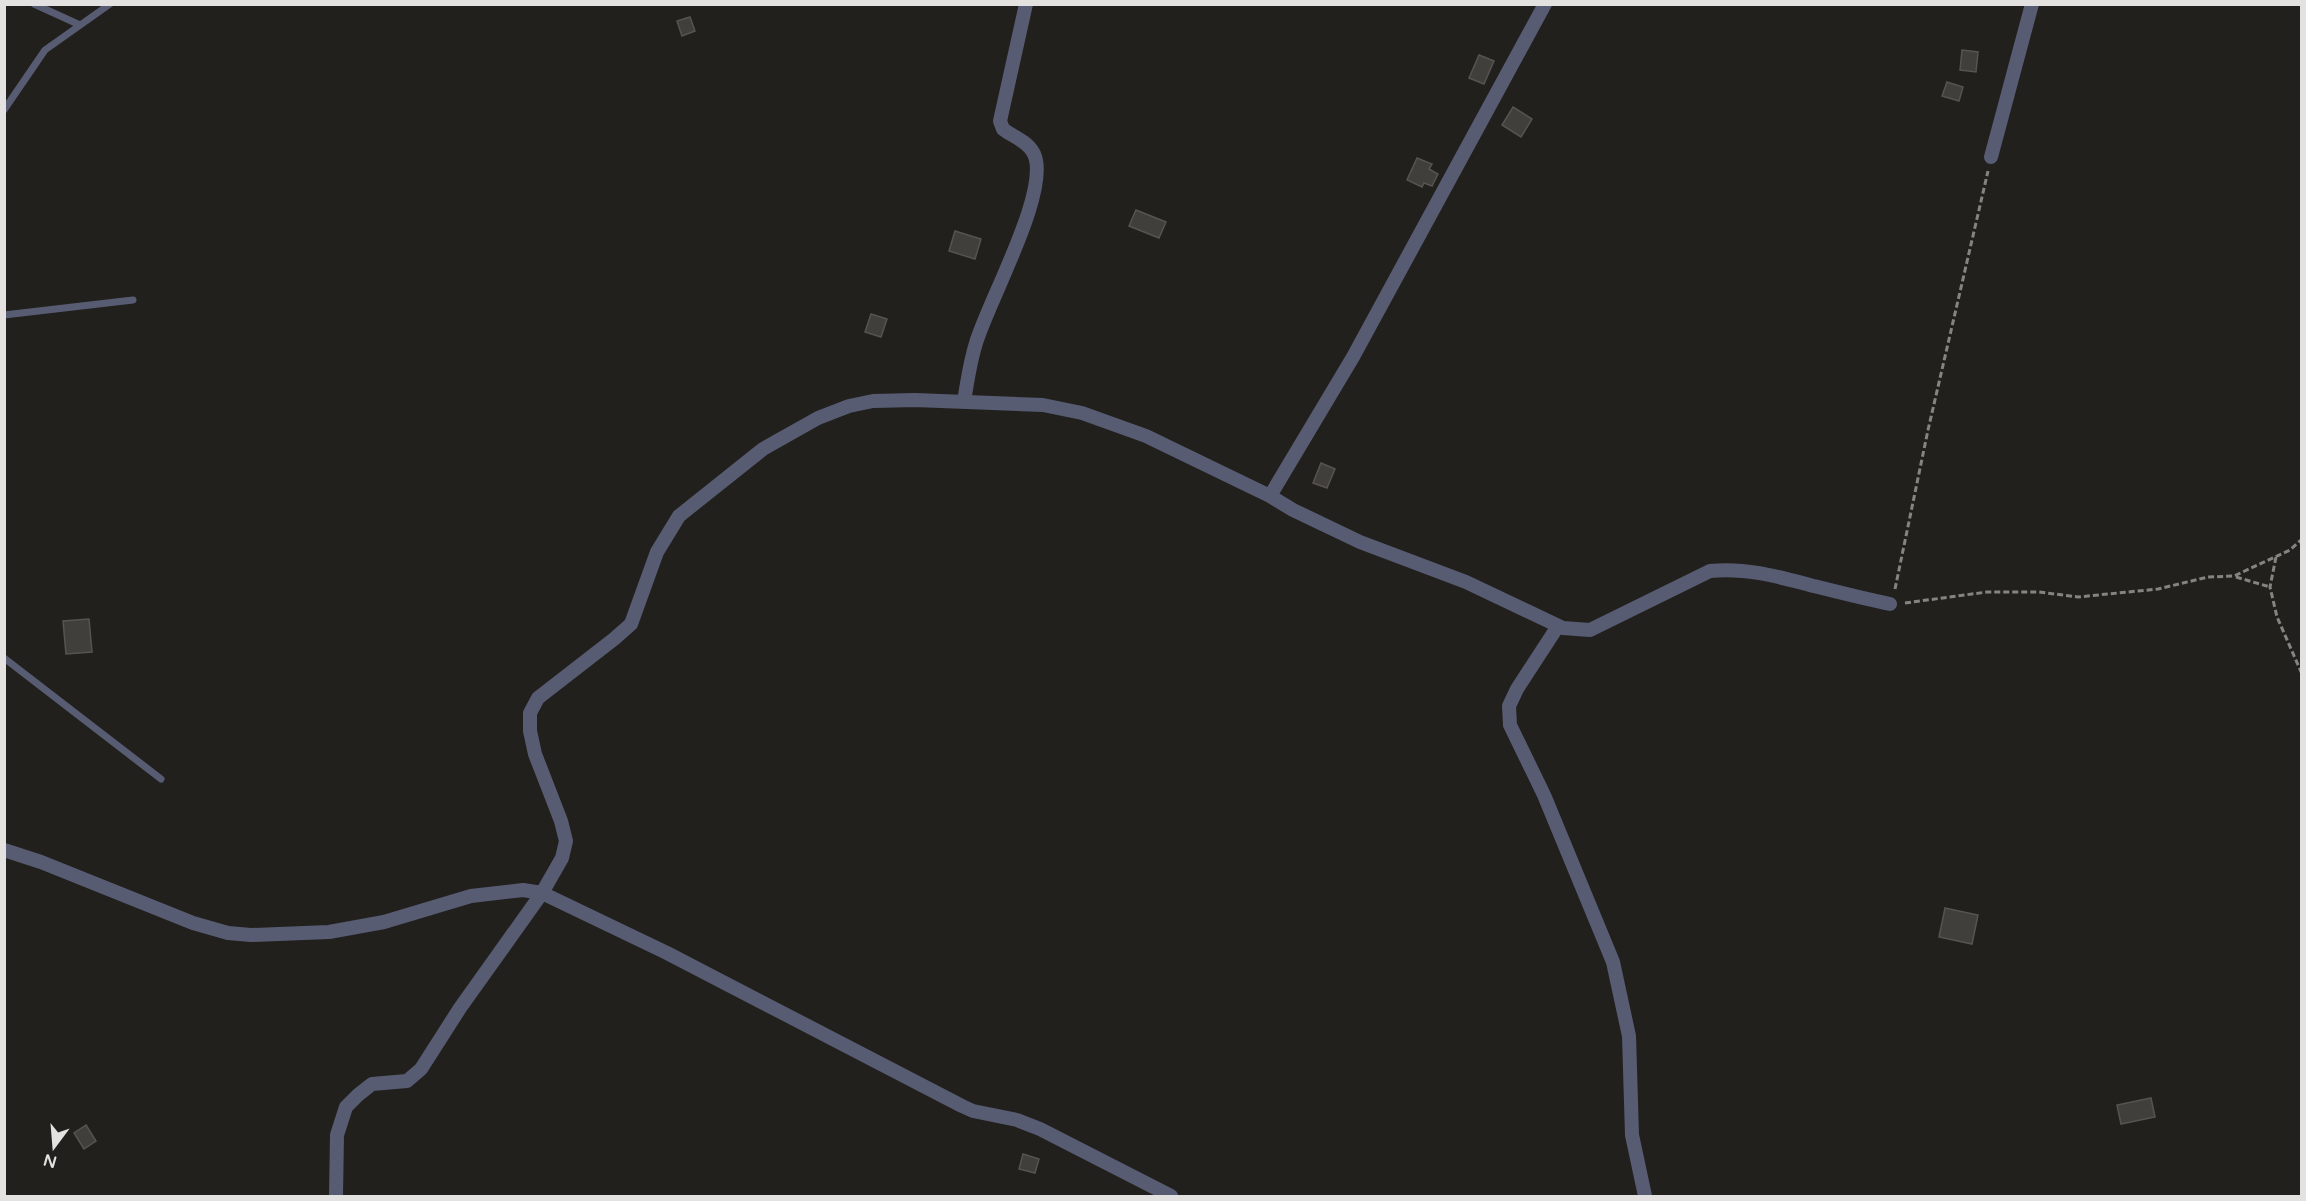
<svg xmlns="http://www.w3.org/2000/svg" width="2306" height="1201" font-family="'Varela Round',sans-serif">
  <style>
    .building { fill: #413f3c; stroke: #565450; stroke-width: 1.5 }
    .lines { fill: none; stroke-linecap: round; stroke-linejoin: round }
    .path { stroke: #868481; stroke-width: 3; stroke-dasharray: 6 3; stroke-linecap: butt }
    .service { stroke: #575c73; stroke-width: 7 }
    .minor { stroke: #575c73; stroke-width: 14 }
  </style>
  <rect width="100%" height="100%" fill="#22201d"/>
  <path class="building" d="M690,17L695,31L682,36L677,21Z
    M1962,50L1978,52L1976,72L1960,70Z
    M1479,55L1494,61L1484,84L1469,78Z
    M1947,82L1963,87L1959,101L1942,96Z
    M1513,107L1532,119L1521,137L1502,125Z
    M1417,158L1432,164L1429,169L1438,174L1432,186L1424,183L1422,187L1407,180Z
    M1136,210L1166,222L1159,238L1129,226Z
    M955,231L981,239L975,259L949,251Z
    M871,314L887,319L881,337L865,332Z
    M1321,463L1335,469L1327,488L1313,483Z
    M89,619L92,652L66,654L63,621Z
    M1945,908L1978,915L1972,944L1939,937Z
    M2151,1098L2155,1117L2121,1124L2117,1105Z
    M86,1125L96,1141L84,1149L74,1133Z
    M1023,1154L1039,1159L1035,1173L1019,1169Z"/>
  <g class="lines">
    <path class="path" d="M2276,557L2270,587L2277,617L2302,674
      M2236,577L2270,587
      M1895,589L1928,430L1988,171
      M1905,603L1987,592H2039L2078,597L2158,589L2208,577L2234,576L2290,550L2302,539"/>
    <path class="service" d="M34,4L80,25
      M4,110L45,50L110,4
      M4,315L133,300
      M4,658L161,779"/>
    <path class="minor" d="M1545,4L1353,357L1270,496L1293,510L1360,542L1466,582L1563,628L1590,630L1710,571C1747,567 1783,578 1818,587C1842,593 1866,599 1890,604
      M1991,157L2032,4
      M964,402C967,382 970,362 976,343C988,302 1051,190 1034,154C1028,141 1013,137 1003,129L1000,121L1026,4
      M1558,626L1517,689L1509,706L1510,725L1544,795L1613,962L1629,1036L1632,1135L1645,1196
      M4,850L41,862L193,923L228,933L251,935L329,932L384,922L471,896L523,890L542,893L667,953L962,1106L973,1111L1017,1120L1040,1129L1171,1196
      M336,1196L337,1135L346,1107L358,1095L372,1084L407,1081L421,1069L460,1008L542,893L562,858L566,841L561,821L535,754L530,731V713L538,698L614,639L631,624L657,552L679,516L763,449L818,418L849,406L873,401L915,400L1043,405L1082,413L1146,436L1270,496"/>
  </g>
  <rect width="2306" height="1201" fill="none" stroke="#e4e2e0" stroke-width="12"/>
  <g transform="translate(54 1147) rotate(196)" stroke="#22201d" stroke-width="4.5" paint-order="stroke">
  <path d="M0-4.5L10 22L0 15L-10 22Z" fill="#e4e2e0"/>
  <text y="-9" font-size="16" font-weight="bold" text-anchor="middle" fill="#e4e2e0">N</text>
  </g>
</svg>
